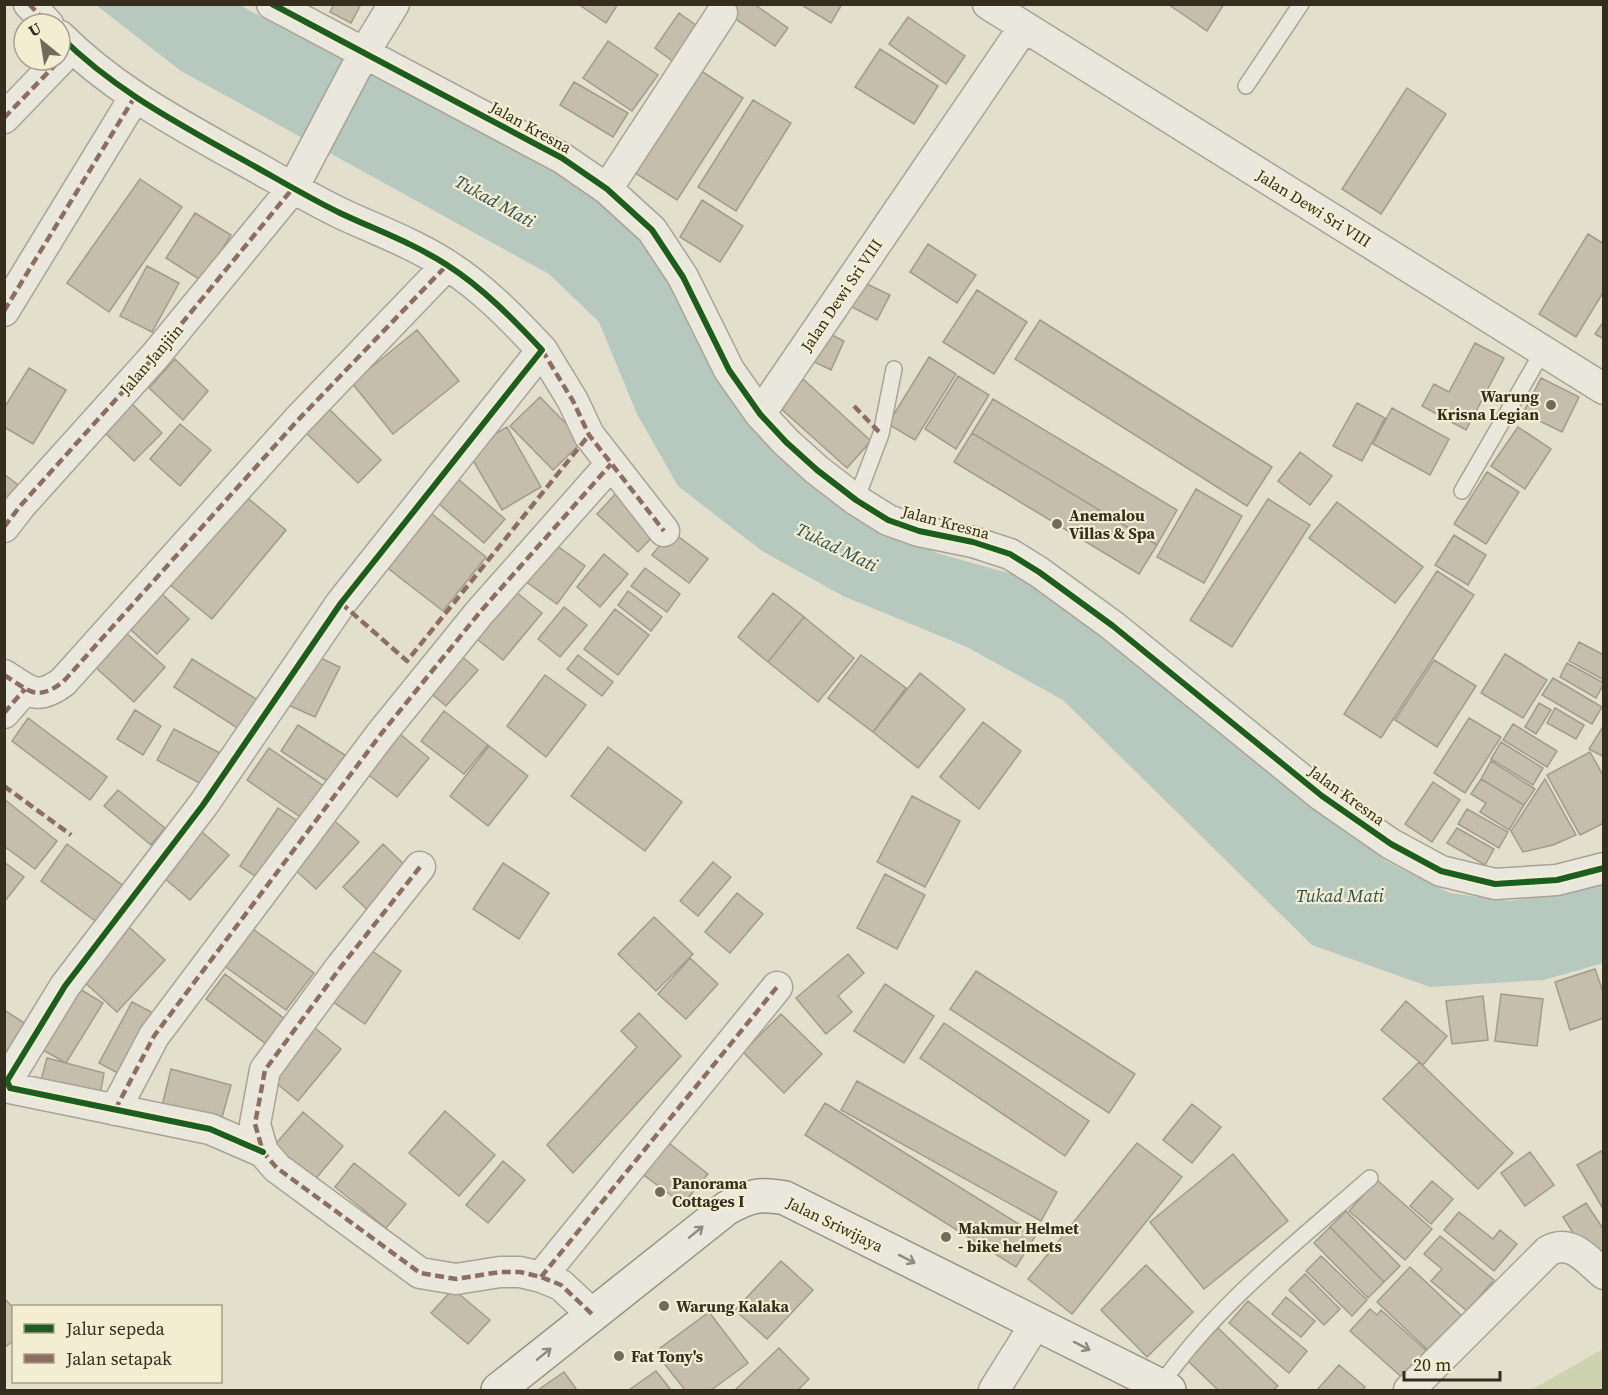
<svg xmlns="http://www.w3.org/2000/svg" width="1608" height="1395" font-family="'Source Serif 4',serif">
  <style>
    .pitch { fill: #cdd2af }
    .water { fill: #b7c8bf }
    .building { fill: #c5bead; stroke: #a29b8c; stroke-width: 1.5 }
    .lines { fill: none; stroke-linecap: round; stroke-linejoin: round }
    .lane-casing { stroke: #a7a395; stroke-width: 18 }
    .street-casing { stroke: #a7a395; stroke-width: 33 }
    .secondary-casing { stroke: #979385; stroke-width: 36 }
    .lane { stroke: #eae8dd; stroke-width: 15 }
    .street { stroke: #eae8dd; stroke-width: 30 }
    .secondary { stroke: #eae8dd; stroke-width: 33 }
    .quiet { stroke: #8d6e63; stroke-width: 4.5; stroke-dasharray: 9 4.5; stroke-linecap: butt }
    .cycleway-casing { stroke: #f3eed2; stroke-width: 10 }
    .cycleway { stroke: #1b5e20; stroke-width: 6 }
    .oneway { stroke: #908a7e }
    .poi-dot { fill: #726b5b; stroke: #f3eed2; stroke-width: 2 }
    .labels { text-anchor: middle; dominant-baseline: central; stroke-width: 4.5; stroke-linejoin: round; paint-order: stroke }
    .street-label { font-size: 16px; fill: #352d1e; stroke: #f3eed2 }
    .poi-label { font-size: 16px; font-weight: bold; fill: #352d1e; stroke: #f3eed2; text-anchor: start }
    .water-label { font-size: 18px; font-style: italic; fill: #2f5053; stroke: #f3eed2 }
  </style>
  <rect width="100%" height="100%" fill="#e2dfcc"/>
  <path class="pitch" d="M1603,1349V1390H1531Z"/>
  <path class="water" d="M96,5H241L250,11L468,124L592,193L648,240L696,313L864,520L940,554L1033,580L1386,861L1450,893L1510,901L1603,883V963L1544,980L1430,987L1312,945L1063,700L967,647L843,596L762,551L678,486L637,414L599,322L549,274L181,71Z"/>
  <path class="building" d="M334,4H361L351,23L330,12Z
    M578,4H618L606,23Z
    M733,4H754L788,28L775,46L727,13Z
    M800,4H842L831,23Z
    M1168,4H1224L1207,31Z
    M679,13L700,28L675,63L655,48Z
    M908,17L965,56L946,84L889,44Z
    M608,41L658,75L632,111L583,78Z
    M880,49L938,86L914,124L855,87Z
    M695,67L743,98L677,200L629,169Z
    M574,82L628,113L613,137L560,105Z
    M1407,88L1446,114L1381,214L1342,189Z
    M753,100L791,123L736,211L698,187Z
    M140,179L182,207L109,312L67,283Z
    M702,200L743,226L720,262L680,237Z
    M195,213L231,235L202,281L166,258Z
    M1588,234L1604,244V291L1576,337L1539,314Z
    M928,244L976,275L957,303L910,272Z
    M147,266L179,283L152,332L120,316Z
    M861,281L890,295L877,320L848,305Z
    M977,290L1027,322L994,374L943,342Z
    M1040,320L1272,467L1247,506L1015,359Z
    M1604,321V339L1595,334Z
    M417,330L459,381L393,434L352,383Z
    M822,330L844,341L831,370L808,359Z
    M1475,343L1504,358L1466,430L1422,406L1434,384L1449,392Z
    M929,357L956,374L915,440L888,424Z
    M175,359L208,391L183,420L149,388Z
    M29,368L66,390L33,444L4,427V408Z
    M958,376L989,395L956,449L925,429Z
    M1541,378L1579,397L1562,432L1523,413Z
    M803,379L871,441L847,468L778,406Z
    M540,397L583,441L553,470L510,426Z
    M993,399L1177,510L1157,545L972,433Z
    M130,402L162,433L134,461L102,430Z
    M1357,403L1385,418L1362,461L1333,446Z
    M328,408L381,460L358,483L305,432Z
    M1392,408L1449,439L1430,475L1373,444Z
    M180,424L211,450L180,486L150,459Z
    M507,427L541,487L502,510L467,450Z
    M1518,427L1551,449L1525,489L1491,466Z
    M972,433L1157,545L1139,574L954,462Z
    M1300,452L1332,476L1310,505L1278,481Z
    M1487,472L1519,492L1486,544L1454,524Z
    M4,474L18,485L4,503Z
    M452,474L505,519L484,543L431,497Z
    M1196,489L1242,516L1204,583L1157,557Z
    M618,491L659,530L638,552L597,514Z
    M244,495L286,530L212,619L169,584Z
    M1268,499L1310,525L1232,647L1190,620Z
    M1337,502L1423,567L1395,603L1309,538Z
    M423,507L486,557L443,611L380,562Z
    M671,531L708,559L689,583L652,555Z
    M1454,535L1486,555L1468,585L1435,565Z
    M549,540L585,566L557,604L521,578Z
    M604,554L628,574L600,607L577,587Z
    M645,568L680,594L667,612L631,586Z
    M1437,571L1474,595L1381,738L1344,714Z
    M511,588L542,613L503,660L472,635Z
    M628,591L662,617L651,631L618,605Z
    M773,593L804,617L768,662L738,637Z
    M162,594L189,619L157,654L130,629Z
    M564,607L587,625L560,657L538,639Z
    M615,609L649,635L618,675L584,649Z
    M804,617L854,658L818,702L768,662Z
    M126,633L165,667L134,702L95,667Z
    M1579,642L1604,655V680L1569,661Z
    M312,654L340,667L315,717L288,705Z
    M459,654L478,670L446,706L428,691Z
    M1505,654L1547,680L1523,718L1481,693Z
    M578,655L613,682L602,696L567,669Z
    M861,655L906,688L873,732L828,698Z
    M192,659L261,702L242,731L174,687Z
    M1434,660L1476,686L1437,747L1395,720Z
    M1567,663L1604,683L1596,698L1560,677Z
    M920,673L965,709L918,768L873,732Z
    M545,675L586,705L546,757L507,726Z
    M1553,678L1602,707L1592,724L1542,695Z
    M1539,703L1551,710L1536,734L1525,727Z
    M1555,708L1584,725L1576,739L1547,723Z
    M135,710L161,726L143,755L117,739Z
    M444,711L488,745L464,774L421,741Z
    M28,718L107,777L90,800L12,741Z
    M1469,718L1501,737L1465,793L1434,773Z
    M983,722L1021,751L979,809L940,777Z
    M1513,724L1557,751L1547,767L1503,740Z
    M298,725L345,755L327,781L281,751Z
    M1604,725V757L1589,749Z
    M174,729L220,753L203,785L157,760Z
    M395,730L429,758L397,797L362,770Z
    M1501,742L1543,768L1533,785L1491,759Z
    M489,746L528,776L488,826L450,796Z
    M608,747L682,802L645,851L571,796Z
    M269,748L328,789L306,821L247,780Z
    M1590,752L1604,777V823L1580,835L1547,775Z
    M1491,761L1535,789L1524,805L1481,779Z
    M1481,779L1524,805L1509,830L1480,812L1486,803L1471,794Z
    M1545,779L1576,835L1553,845L1523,852L1511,831Z
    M1433,782L1460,800L1432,842L1405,824Z
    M118,790L165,828L151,845L104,806Z
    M912,796L960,821L925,887L877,862Z
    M4,799L57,841L35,869L4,846Z
    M278,808L302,824L264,882L240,866Z
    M1467,809L1508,832L1499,848L1458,824Z
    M331,818L359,842L316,889L290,865Z
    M196,827L229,855L190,900L157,872Z
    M1457,828L1494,849L1485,865L1447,843Z
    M67,844L129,890L102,926L41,881Z
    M383,844L412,872L372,914L343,887Z
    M4,862L24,877L4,902Z
    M713,862L731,877L698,916L680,901Z
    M503,863L549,893L519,939L473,909Z
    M885,874L925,895L897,949L857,928Z
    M737,893L763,914L730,953L705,932Z
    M654,917L693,954L656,991L618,954Z
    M243,922L314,973L286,1010L216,960Z
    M129,927L165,960L117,1012L81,979Z
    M362,944L401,971L365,1024L326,997Z
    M848,954L864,973L838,996L852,1012L826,1034L796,998Z
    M690,958L718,984L686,1019L658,994Z
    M1595,969L1604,995V1018L1570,1030L1555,982Z
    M976,971L1135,1074L1109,1113L950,1009Z
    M225,974L289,1022L270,1047L206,999Z
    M885,984L934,1016L904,1063L854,1031Z
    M78,988L103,1003L66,1063L41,1049Z
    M1501,994L1543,999L1537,1046L1495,1041Z
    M1483,996L1488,1040L1452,1044L1446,1001Z
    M1406,1001L1447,1036L1423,1065L1381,1030Z
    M132,1002L159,1016L125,1077L99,1063Z
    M4,1010L29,1026L4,1060Z
    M639,1013L681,1056L573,1173L547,1145L637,1047L621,1031Z
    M781,1014L822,1054L784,1093L743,1052Z
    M944,1023L1089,1121L1065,1156L920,1058Z
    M310,1024L341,1049L298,1101L268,1076Z
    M47,1058L104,1073L99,1101L41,1080Z
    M1419,1062L1513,1153L1478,1189L1383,1099Z
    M171,1069L231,1085L221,1121L162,1106Z
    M857,1081L1057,1192L1041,1221L841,1110Z
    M825,1103L1036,1235L1016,1267L805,1135Z
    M1192,1104L1221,1127L1192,1163L1163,1140Z
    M445,1111L495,1155L459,1196L409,1153Z
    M303,1112L343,1146L308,1188L268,1153Z
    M665,1140L708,1174L683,1204L641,1173Z
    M1137,1143L1182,1177L1072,1314L1028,1279Z
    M1601,1151L1604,1155V1206L1602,1207L1577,1165Z
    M1530,1152L1554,1185L1525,1206L1501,1173Z
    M1233,1154L1288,1221L1204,1289L1150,1222Z
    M503,1161L525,1180L488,1223L466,1205Z
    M354,1163L406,1204L386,1228L335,1187Z
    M1377,1180L1432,1229L1405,1260L1349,1211Z
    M1432,1181L1453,1199L1431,1224L1410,1206Z
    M1586,1203L1604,1230V1249L1589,1258L1563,1217Z
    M1346,1211L1400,1266L1384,1282L1330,1227Z
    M1459,1212L1493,1239L1500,1230L1517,1244L1494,1271L1444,1230Z
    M1330,1227L1384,1282L1368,1298L1314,1243Z
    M1440,1236L1494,1280L1467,1311L1431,1281L1442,1269L1424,1254Z
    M1321,1256L1367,1300L1352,1316L1306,1271Z
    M781,1261L813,1290L767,1339L735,1310Z
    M1146,1265L1193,1312L1147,1357L1101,1310Z
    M1410,1267L1464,1318L1431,1353L1377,1302Z
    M1305,1274L1340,1309L1324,1325L1289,1290Z
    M453,1289L490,1320L468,1344L431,1313Z
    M1286,1297L1315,1321L1301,1337L1272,1314Z
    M4,1298L14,1309V1340L4,1348Z
    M1248,1301L1307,1351L1289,1373L1229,1323Z
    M1370,1309L1377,1315L1381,1310L1430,1354L1406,1381L1350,1331Z
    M709,1312L748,1363L711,1390H685L655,1352Z
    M1218,1328L1278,1386L1273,1390H1218L1186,1359Z
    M779,1348L809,1379L798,1390H735Z
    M1339,1365L1365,1387L1362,1390H1317Z
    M656,1371L671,1390H629Z
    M564,1372L577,1390H538Z"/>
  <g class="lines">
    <g class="lane-casing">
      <path id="lane" d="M1246,86L1301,4
        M1462,491L1543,351
        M856,500L881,434L894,369
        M1160,1386C1216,1305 1296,1243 1370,1178"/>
    </g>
    <g class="street-casing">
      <path id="street" d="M29,4L48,24
        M272,4L562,158L607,189L652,230L683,277L729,370L760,414L786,442L817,470L856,500L888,520L919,531L973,542L1010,554L1039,572L1113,626L1322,796L1391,844L1441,871L1495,884L1557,880L1604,868
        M988,4L1604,389
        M60,36C112,88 172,120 236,156C271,175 305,196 340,213C376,230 413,243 447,265C483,288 513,319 542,350L341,603L203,805L65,986L7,1081L10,1088L210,1129L263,1152
        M4,118L60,60
        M607,189L722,13
        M4,311L134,98
        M542,350L573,401L589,435L664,531
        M760,414L1024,27
        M4,527L21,505L155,356L293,188L364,53L394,4
        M4,675C30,691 36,702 63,682L298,420L447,265
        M4,713L25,689
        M420,867L340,968L265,1070L255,1124L263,1152L277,1168L420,1273L456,1279L500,1272H520L541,1277L561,1285L593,1315
        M115,1110L154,1036L381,734L480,612L611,464
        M541,1277L777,987
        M994,1390L1036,1323
        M1409,1390L1548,1251C1571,1238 1587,1260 1604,1274"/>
    </g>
    <g class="secondary-casing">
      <path id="secondary" d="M498,1390L727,1208C750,1196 759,1193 785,1198L1169,1390"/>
    </g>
    <use href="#lane" class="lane"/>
    <use href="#street" class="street"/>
    <use href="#secondary" class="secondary"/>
    <path class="quiet" d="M29,4L48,24
      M4,118L60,60
      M4,311L134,98
      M542,350L573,401L589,435L664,531
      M854,406L881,434
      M4,527L21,505L155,356L293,188
      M341,603L407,661L589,435
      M4,675C30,691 36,702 63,682L298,420L447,265
      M4,713L25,689
      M4,786L71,835
      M420,867L340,968L265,1070L255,1124L263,1152L277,1168L420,1273L456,1279L500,1272H520L541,1277L561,1285L593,1315
      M115,1110L154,1036L381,734L480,612L611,464
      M541,1277L777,987"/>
    <g class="cycleway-casing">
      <path id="cycleway" d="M272,4L562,158L607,189L652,230L683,277L729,370L760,414L786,442L817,470L856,500L888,520L919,531L973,542L1010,554L1039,572L1113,626L1322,796L1391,844L1441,871L1495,884L1557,880L1604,868
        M60,36C112,88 172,120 236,156C271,175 305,196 340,213C376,230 413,243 447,265C483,288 513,319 542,350L341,603L203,805L65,986L7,1081L10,1088L210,1129L263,1152"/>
    </g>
    <use href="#cycleway" class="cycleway"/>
  </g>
  <defs><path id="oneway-shaft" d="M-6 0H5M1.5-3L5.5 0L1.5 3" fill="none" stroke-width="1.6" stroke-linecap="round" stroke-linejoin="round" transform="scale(1.5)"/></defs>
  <g class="oneway">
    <use href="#oneway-shaft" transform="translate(696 1232) rotate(-39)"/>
    <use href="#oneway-shaft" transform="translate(907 1259) rotate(27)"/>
    <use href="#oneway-shaft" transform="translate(1082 1346) rotate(27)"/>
    <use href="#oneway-shaft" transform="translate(544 1354) rotate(-39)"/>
  </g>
  <g class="poi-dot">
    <circle cx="1551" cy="405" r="6"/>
    <circle cx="1057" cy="524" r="6"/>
    <circle cx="660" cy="1192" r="6"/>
    <circle cx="946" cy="1237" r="6"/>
    <circle cx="664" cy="1306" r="6"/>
    <circle cx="619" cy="1356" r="6"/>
  </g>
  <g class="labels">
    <g class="street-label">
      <text transform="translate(531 127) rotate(29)">Jalan Kresna</text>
      <text transform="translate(1314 208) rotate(32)">Jalan Dewi Sri VIII</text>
      <text transform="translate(841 295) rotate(-56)">Jalan Dewi Sri VIII</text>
      <text transform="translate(151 359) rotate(-49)">Jalan Janjiin</text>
      <text transform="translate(946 522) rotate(15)">Jalan Kresna</text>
      <text transform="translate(1347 795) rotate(36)">Jalan Kresna</text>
      <text transform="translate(835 1224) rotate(26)">Jalan Sriwijaya</text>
    </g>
    <g class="poi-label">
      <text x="1539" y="396" text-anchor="end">Warung<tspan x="1539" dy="18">Krisna Legian</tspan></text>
      <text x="1069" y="515">Anemalou<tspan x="1069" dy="18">Villas &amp; Spa</tspan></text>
      <text x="672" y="1183">Panorama<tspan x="672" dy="18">Cottages I</tspan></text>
      <text x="958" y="1228">Makmur Helmet<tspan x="958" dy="18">- bike helmets</tspan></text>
      <text x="676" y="1306">Warung Kalaka</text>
      <text x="631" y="1356">Fat Tony's</text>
    </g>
    <g class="water-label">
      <text transform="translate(495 201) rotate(29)">Tukad Mati</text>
      <text transform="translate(837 547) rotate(26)">Tukad Mati</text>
      <text x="1340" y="895">Tukad Mati</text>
    </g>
  </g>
  <rect width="1608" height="1395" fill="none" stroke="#352d1e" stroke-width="12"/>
  <rect x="12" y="1305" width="210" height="78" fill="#f3eed2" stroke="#a7a18a" stroke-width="1.5"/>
  <rect x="24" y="1324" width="30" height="9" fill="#1b5e20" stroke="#a7a18a" stroke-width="1.5"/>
  <text x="66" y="1335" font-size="18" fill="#352d1e">Jalur sepeda</text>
  <rect x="24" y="1354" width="30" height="9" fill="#8d6e63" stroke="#a7a18a" stroke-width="1.5"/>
  <text x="66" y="1365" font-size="18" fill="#352d1e">Jalan setapak</text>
  <g transform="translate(42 42) rotate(330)"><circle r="28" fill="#f3eed2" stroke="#a7a18a" stroke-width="1.5"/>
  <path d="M0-4.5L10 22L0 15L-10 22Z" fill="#726b5b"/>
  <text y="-9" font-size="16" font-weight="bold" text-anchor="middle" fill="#352d1e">U</text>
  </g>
  <path d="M1404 1371v9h96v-9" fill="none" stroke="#352d1e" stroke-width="3"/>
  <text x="1413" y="1371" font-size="18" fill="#352d1e" stroke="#f3eed2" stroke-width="4.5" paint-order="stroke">20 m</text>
</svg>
